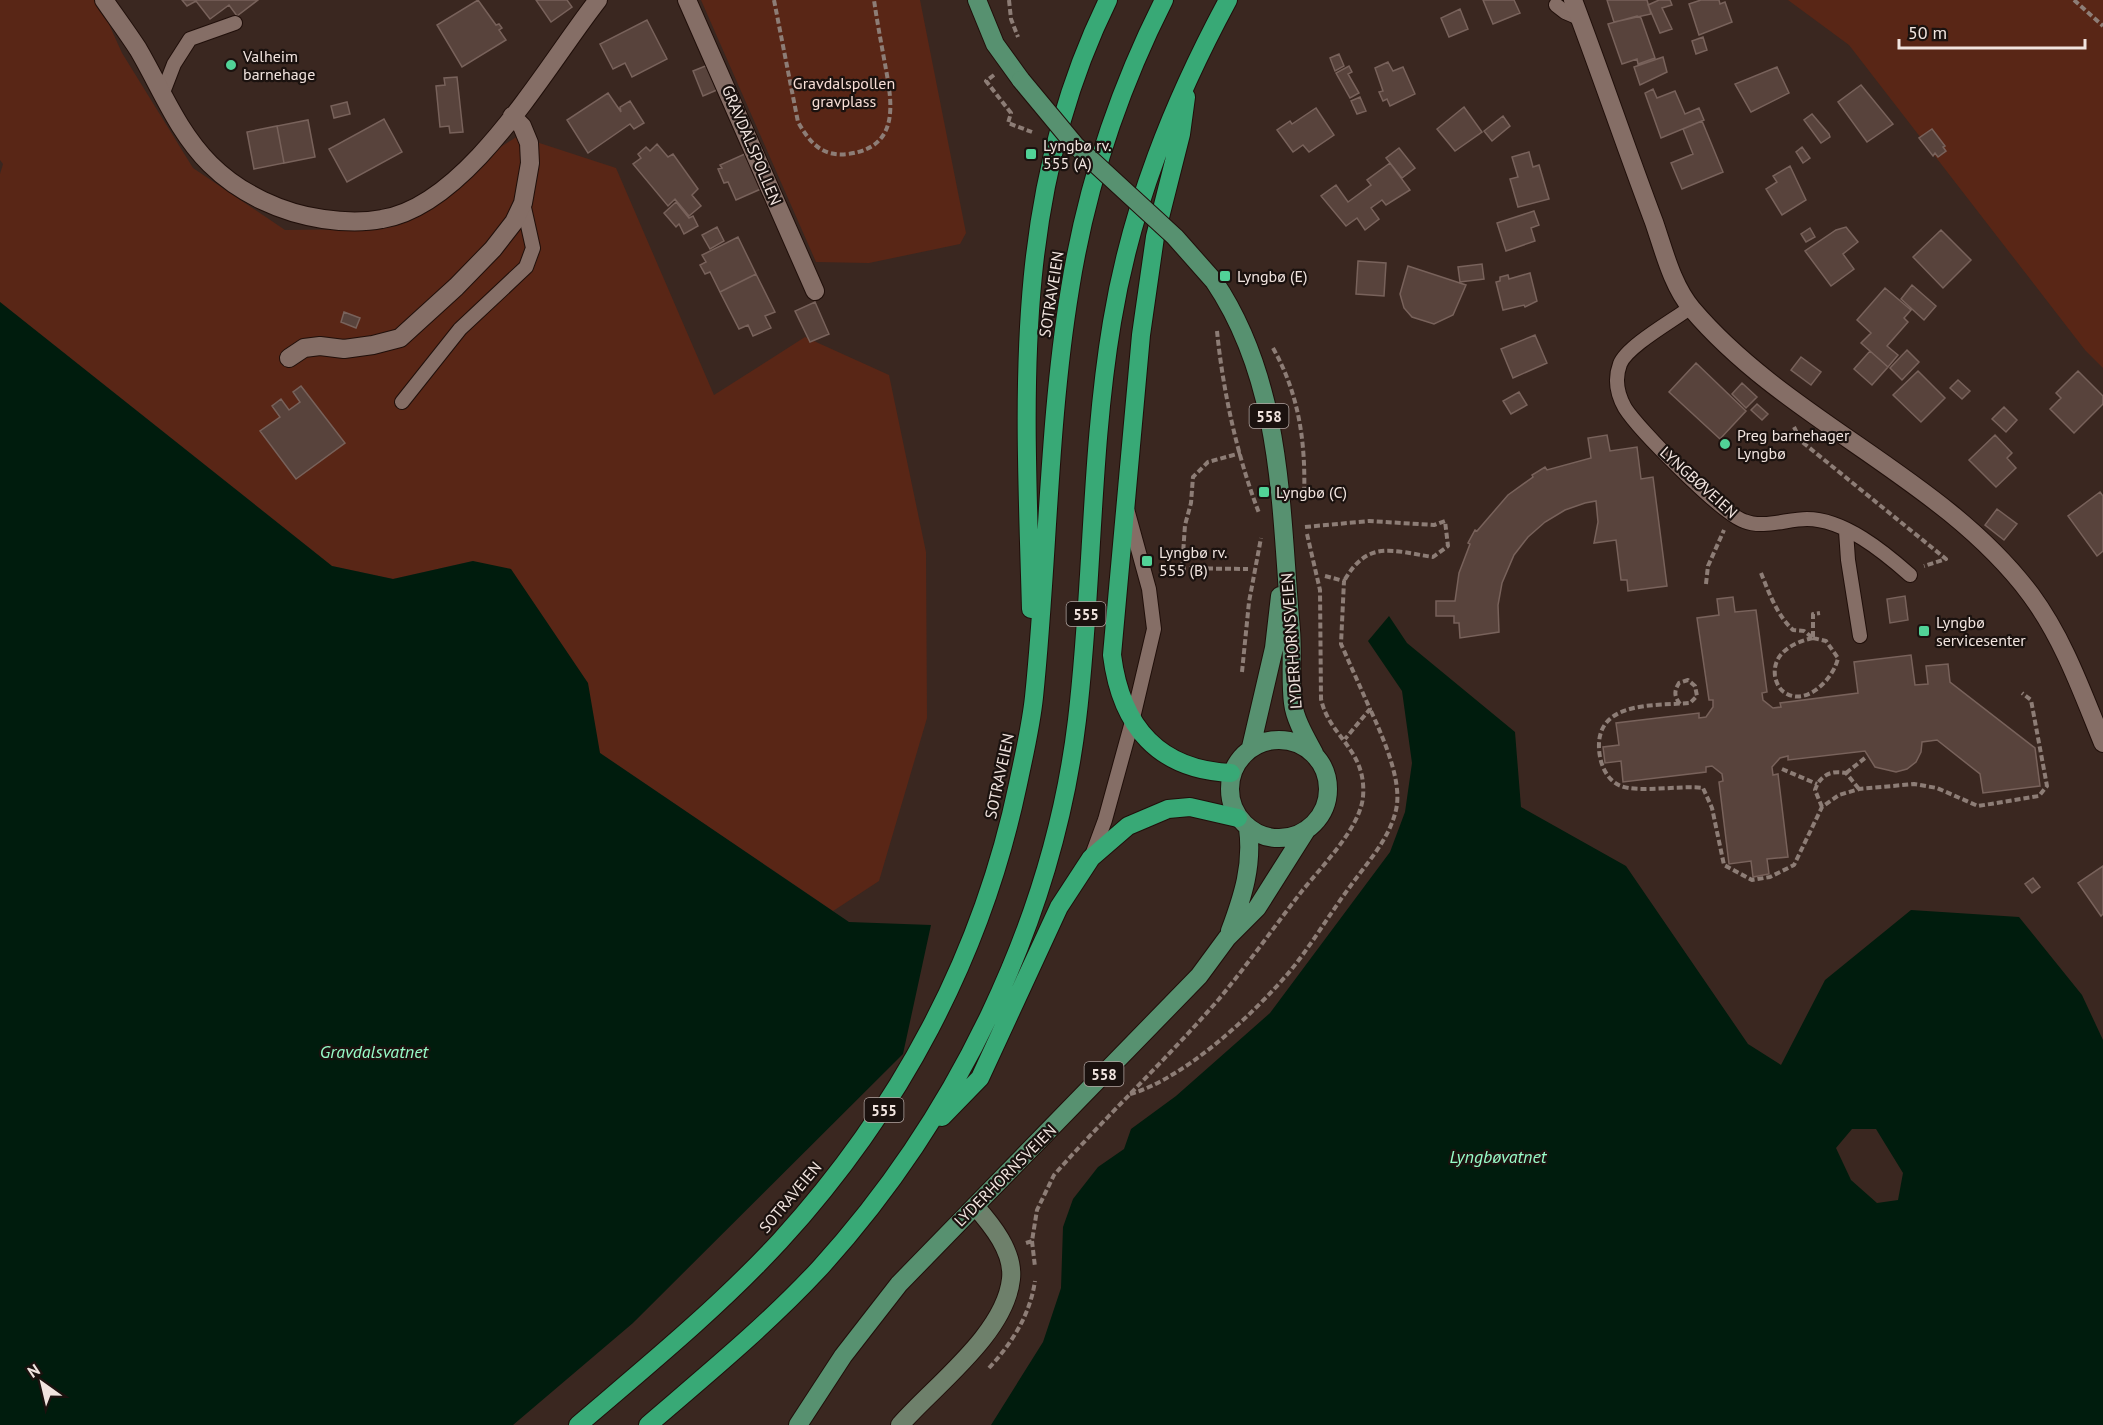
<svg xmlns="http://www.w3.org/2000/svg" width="2103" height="1425" font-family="'PT Sans',sans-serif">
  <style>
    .green { fill: #592616 }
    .water { fill: #001c0d; fill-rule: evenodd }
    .building { fill: #58433c; stroke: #78625b; stroke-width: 1.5 }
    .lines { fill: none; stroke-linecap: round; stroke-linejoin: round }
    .lane-casing { stroke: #200f0a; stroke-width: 16 }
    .street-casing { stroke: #200f0a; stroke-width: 20 }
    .secondary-casing { stroke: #200f0a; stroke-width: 20 }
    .primary-casing { stroke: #200f0a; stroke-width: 20 }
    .highway-casing { stroke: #200f0a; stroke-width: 20 }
    .path { stroke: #8d7d76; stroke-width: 4; stroke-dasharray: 6 3; stroke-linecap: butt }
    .lane { stroke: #856e66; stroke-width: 14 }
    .street { stroke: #856e66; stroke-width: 18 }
    .secondary { stroke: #6e806b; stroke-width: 18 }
    .primary { stroke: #579170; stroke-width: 18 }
    .highway { stroke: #38a976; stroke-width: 18 }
    .primary-bridge-casing { stroke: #200f0a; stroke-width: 20; stroke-linecap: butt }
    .primary-bridge { stroke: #579170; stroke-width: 18 }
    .poi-dot { fill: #51d397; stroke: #1b120f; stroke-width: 2 }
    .labels { text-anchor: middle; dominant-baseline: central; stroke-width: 4.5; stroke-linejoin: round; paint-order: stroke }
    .shield { fill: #1b120f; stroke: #b1a5a1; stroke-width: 1.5 }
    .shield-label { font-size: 15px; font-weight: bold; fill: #f1e4df }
    .poi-label { font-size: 16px; fill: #f1e4df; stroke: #1b120f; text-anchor: start }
    .park-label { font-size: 16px; fill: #f7ded6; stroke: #1b120f }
    .street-label { font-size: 16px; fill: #f1e4df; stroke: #1b120f }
    .water-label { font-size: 18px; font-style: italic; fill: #98fdc9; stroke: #1b120f }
  </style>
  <rect width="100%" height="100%" fill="#3a2720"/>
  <path class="green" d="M0,0H98L122,53L193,168L285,230L372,229L518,136L616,168L714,395L805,337L889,375L926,552L927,718L879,881L833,911L600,753L473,561L393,579L332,566L0,302V174L3,164L0,160Z
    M701,0H920L966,233L960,244L869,263L816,262Z
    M1788,0H2103V368L2085,350L1849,45Z"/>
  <path class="water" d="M0,302L332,566L393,579L473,561L511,569L588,683L600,753L849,922L931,925L903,1054L633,1323L513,1425H0Z
    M1389,616L1407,643L1515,732L1521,807L1626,866L1748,1044L1781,1065L1825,980L1911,910L2019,917L2082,995L2103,1040V1425H991L1043,1342L1061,1288L1063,1227L1073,1199L1098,1167L1124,1149L1131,1129L1176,1096L1270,1013L1390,852L1405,812L1412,763L1402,691L1368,641ZM1852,1129H1876L1903,1173L1898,1200L1877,1203L1851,1180L1836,1148Z"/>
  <path class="building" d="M182,0H258L237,16L229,5L210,19L196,1L187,6Z
    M478,0L496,25L499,24L502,28L499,30L506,40L462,67L437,25Z
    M536,0H567L572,7L551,22Z
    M1483,0H1514L1520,13L1493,24Z
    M1607,0H1647L1651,14L1614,22Z
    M1659,0H1670L1672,5L1662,8L1672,29L1660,33L1648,5Z
    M1701,0H1719L1720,4L1725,2L1732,22L1699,35L1689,4Z
    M1460,9L1468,29L1449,37L1441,18Z
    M1637,16L1641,18L1655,58L1638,64L1637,59L1622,64L1608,24Z
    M647,20L667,59L632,77L625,63L613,69L600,44Z
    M1703,37L1707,50L1696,54L1692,41Z
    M1339,54L1344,66L1335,71L1330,58Z
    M1663,57L1667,72L1640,85L1634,67Z
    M1388,62L1393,71L1403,67L1415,94L1390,106L1387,99L1383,101L1379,92L1383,91L1375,68Z
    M708,65L719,89L703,96L693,71Z
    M1349,66L1352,72L1348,74L1359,93L1350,98L1336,73Z
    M1777,67L1789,93L1751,112L1735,84Z
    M457,77L463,132L450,133L449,126L440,127L436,86L445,85L444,78Z
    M1861,85L1893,124L1867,142L1838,102Z
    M1653,89L1657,98L1675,91L1685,114L1699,108L1704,120L1661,138L1645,93Z
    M608,93L621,112L620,107L630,101L644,123L634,129L630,124L588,153L567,120Z
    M1360,97L1366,111L1357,114L1351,101Z
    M347,102L350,114L334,118L331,106Z
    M1464,107L1482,132L1455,151L1437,129Z
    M1316,108L1334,135L1309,152L1303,145L1293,152L1277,130L1290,121L1292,124Z
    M1812,114L1829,134L1830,137L1821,143L1804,120Z
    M1503,116L1510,126L1492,141L1484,131Z
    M384,119L402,152L347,182L329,149Z
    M308,120L315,157L284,163L277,126Z
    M1702,121L1723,172L1682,189L1671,163L1693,154L1683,129Z
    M277,126L284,163L254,169L247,132Z
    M1932,129L1945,146L1943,147L1946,151L1938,157L1935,153L1933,156L1919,138Z
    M657,144L668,157L673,154L698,189L692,195L701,206L689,216L675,199L668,206L633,164L641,158L638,154L646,147L650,151Z
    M1802,147L1810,158L1803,163L1796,152Z
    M1399,148L1415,168L1402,178L1386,158Z
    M1529,152L1533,167L1539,165L1549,199L1518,207L1510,179L1518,177L1512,157Z
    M747,153L763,188L736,200L728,182L724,183L718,169L722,168L720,165Z
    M1390,163L1410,190L1386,205L1382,200L1371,208L1379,219L1365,230L1357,218L1346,226L1321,196L1336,185L1348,202L1371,185L1367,180Z
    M1790,166L1806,200L1782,215L1766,189L1777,182L1773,176Z
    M676,202L689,218L693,216L698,226L684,234L679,224L676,227L664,213Z
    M1534,211L1539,225L1531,228L1535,241L1506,251L1497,223Z
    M717,227L724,241L710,249L702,235Z
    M1846,227L1858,242L1843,254L1854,269L1831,286L1805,251L1836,230Z
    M1810,228L1815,237L1806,242L1801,234Z
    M1941,230L1971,260L1943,288L1913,257Z
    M738,237L756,274L720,292L710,272L705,274L700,265L706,262L702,255Z
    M1358,261L1386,263L1384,296L1356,294Z
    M1482,264L1484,279L1460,282L1458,267Z
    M1408,266L1466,285L1453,315L1434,324L1412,317L1404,308L1400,294Z
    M1530,273L1537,301L1525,307L1524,305L1503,310L1496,282L1500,281V277L1508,275L1509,279Z
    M756,274L775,312L765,316L771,328L753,336L748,325L739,329L720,292Z
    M1912,285L1936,306L1924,320L1901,299Z
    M1885,288L1911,310L1904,318L1908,322L1887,346L1898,355L1888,367L1861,343L1871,333L1857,320Z
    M815,302L829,334L810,342L795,311Z
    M344,312L360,318L356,328L341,322Z
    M1535,335L1547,363L1513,378L1501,349Z
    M1907,350L1919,362L1902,380L1890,368Z
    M1870,351L1888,367L1872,385L1854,369Z
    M1801,357L1821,372L1811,385L1791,370Z
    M1696,363L1746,411L1720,439L1669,392Z
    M1918,371L1945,398L1921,422L1893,395Z
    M2078,371L2103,396V404L2074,433L2050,409L2061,398L2056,393Z
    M1958,380L1970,391L1962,399L1950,388Z
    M1742,383L1757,397L1746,408L1732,394Z
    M301,386L345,443L296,479L260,431L280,417L272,406L281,399L289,410L300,402L293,392Z
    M1519,392L1527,405L1511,414L1503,401Z
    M1757,404L1768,414L1762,420L1751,410Z
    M2004,407L2017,420L2006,432L1992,419Z
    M1607,435L1610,451L1637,447L1641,479L1653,477L1667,586L1628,591L1627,580H1621L1616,540L1594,543L1598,522L1596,501L1585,503L1565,510L1545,522L1528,537L1514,555L1502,583L1498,605L1499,632L1460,638L1459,623H1454V616H1436V601H1455L1459,573L1470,544L1468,543L1475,530L1477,531L1508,495L1533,477L1532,475L1545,467L1547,470L1591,458L1588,438Z
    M1995,435L2012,453L2007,458L2016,468L1996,487L1969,460Z
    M2100,492L2103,496V551L2097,556L2068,516Z
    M1997,509L2017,524L2004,540L1985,525Z
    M1905,596L1908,620L1890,623L1887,599Z
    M1733,597L1735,612L1756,610L1767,692L1762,693L1763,700L1773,708L1781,707L1780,703L1858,693L1854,662L1911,655L1915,685L1928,684L1926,666L1948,664L1950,682L2035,748L2040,786L1983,793L1980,774L1937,740L1922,742L1921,752L1916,762L1907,769L1896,772L1875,767L1865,751L1788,760V756L1780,758L1772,767L1773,775L1778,774L1788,857L1767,859L1769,874L1753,877L1751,861L1729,864L1719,782L1723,781L1722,774L1712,766L1706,767V772L1623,782L1621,761L1605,763L1603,747L1619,745L1616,723L1699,713V718L1706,717L1713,707V700H1709L1697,618L1719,615L1717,599Z
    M2103,866V914L2101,916L2078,883Z
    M2033,878L2040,887L2032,893L2025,884Z"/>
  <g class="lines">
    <g class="lane-casing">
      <path id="lane" d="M1556,5L1565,12L1579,18
        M162,95L174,64L190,39L235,23
        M1691,307C1674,320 1627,346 1620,364C1614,380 1617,394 1625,408C1639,430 1721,513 1744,521C1763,529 1787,519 1807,519C1844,519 1884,552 1910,575
        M402,402L460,329L526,267L533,248L523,203
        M1846,531L1848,560L1860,636
        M1091,858L1105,820L1133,718L1154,629L1149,589L1127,509"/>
    </g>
    <g class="street-casing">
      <path id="street" d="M104,0C115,16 127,32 138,49C161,88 177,131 210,164C240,194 282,213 323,219C343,222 362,223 382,219C469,205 546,66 598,0
        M687,0L815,291
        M1573,0C1601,74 1626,148 1654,222C1664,251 1672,285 1692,309C1788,422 1943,477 2031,595C2064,640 2082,692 2103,743
        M289,358L304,348L320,346L344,349L373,345L400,338L456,287L493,249L514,222L523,203L530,163L529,143L522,126L512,116"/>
    </g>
    <g class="secondary-casing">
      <path id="secondary" d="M900,1425C935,1385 1005,1334 1011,1279C1014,1252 992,1225 975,1206"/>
    </g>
    <g class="primary-casing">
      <path id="primary" d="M977,0L995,44L1021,80
        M1214,281C1284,385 1280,510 1291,630C1293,654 1290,679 1293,703C1295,720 1306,738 1314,753
        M1230 789a49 49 0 1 1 98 0a49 49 0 1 1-98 0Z
        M1251,747L1274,648L1280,596
        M1230,931C1243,896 1253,865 1248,828
        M798,1425L843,1356L899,1284L1199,976L1227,938L1257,908L1307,829"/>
    </g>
    <g class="highway-casing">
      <path id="highway" d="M1186,97L1181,134L1155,237L1141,335L1112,655C1121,726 1158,770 1231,773
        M1031,609C1025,396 1011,197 1108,0
        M942,1117L980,1078L1059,907L1091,858L1128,826L1168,809L1190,807L1238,818
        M578,1425C647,1366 718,1308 780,1241C899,1111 982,956 1018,784C1024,755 1031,726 1034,697C1048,562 1048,423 1070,289C1086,188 1118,91 1164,0
        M648,1425C706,1375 767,1325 819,1269C955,1120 1053,921 1077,720C1093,588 1090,453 1112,322C1131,207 1173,102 1228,0"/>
    </g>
    <path class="path" d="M774,0L798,122C810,143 822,157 848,154C901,147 892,102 885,64C881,42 877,21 874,0
      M1009,0L1011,19L1018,37
      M2074,0L2103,26
      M994,75L986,81L1011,113L1008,123L1032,132
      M1217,331C1223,391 1237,456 1259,513
      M1273,348C1300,396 1306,445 1304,500
      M1794,427L1801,441L1946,559L1924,566
      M1305,527L1369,521L1434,525L1445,521L1448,546L1433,557C1392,551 1368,539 1344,581
      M1162,568L1248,569
      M1182,568L1185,525L1191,503L1193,477L1208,462L1241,453
      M1761,573C1769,593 1777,615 1793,630L1804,631L1813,638
      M1325,576L1344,581L1341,644L1370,709L1345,739
      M1706,584L1708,566L1724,530
      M1813,637V614L1820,613
      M1813,638L1826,641L1838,658C1834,678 1806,708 1784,692C1779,689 1776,682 1775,676C1772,653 1794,642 1813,638Z
      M1242,672L1249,602L1261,538
      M1680,704C1674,696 1674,691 1679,683L1688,680L1695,686L1697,696L1690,703C1653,706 1590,700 1600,757C1602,768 1609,782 1621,786C1638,793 1682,785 1703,788L1712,808L1724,865L1752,880L1770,877L1794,865L1822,807L1839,795L1859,789L1914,784L1937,788L1978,806L2039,796L2047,786L2031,700L2022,693
      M1782,769L1817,784
      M1846,773L1865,758
      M1822,807L1815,790C1820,775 1831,770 1846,773L1859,789
      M1130,1094C1184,1079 1254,1014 1291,970C1312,944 1329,915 1349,888C1366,864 1389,840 1396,810C1403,781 1382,735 1370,709
      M1032,1241L1035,1267
      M1026,1243L1032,1241L1037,1210L1054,1175C1107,1115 1166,1060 1219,999C1248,964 1274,927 1302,891C1322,866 1360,828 1363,797C1367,749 1329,737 1321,699L1320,590L1307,534
      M989,1368C1012,1343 1030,1315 1035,1281"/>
    <use href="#lane" class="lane"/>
    <use href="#street" class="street"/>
    <use href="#secondary" class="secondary"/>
    <use href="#primary" class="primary"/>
    <use href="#highway" class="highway"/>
    <g class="primary-bridge-casing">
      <path id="primary-bridge" d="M1021,80L1075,145L1175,237L1214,281"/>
    </g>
    <use href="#primary-bridge" class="primary-bridge"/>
  </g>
  <g class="poi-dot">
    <circle cx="231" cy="65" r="6"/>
    <rect x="1025" y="148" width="12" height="12" rx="3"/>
    <rect x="1219" y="270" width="12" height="12" rx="3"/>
    <circle cx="1725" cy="444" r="6"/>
    <rect x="1258" y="486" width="12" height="12" rx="3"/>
    <rect x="1141" y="555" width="12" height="12" rx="3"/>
    <rect x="1918" y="625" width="12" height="12" rx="3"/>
  </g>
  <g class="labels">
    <g class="shield">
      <rect x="1249.5" y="404" width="39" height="24" rx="4.5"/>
      <rect x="1066.5" y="602" width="39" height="24" rx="4.5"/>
      <rect x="1084.5" y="1062" width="39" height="24" rx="4.5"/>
      <rect x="864.5" y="1098" width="39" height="24" rx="4.5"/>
    </g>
    <g class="shield-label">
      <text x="1269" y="416">558</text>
      <text x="1086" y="614">555</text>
      <text x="1104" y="1074">558</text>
      <text x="884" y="1110">555</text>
    </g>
    <g class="poi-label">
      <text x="243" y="56">Valheim<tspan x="243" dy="18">barnehage</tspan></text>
      <text x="1043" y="145">Lyngbø rv.<tspan x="1043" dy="18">555 (A)</tspan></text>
      <text x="1237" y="276">Lyngbø (E)</text>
      <text x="1737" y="435">Preg barnehager<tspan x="1737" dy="18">Lyngbø</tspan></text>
      <text x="1276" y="492">Lyngbø (C)</text>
      <text x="1159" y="552">Lyngbø rv.<tspan x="1159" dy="18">555 (B)</tspan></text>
      <text x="1936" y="622">Lyngbø<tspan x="1936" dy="18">servicesenter</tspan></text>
    </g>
    <g class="park-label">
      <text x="844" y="83">Gravdalspollen<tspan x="844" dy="18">gravplass</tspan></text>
    </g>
    <g class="street-label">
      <text transform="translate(752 145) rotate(67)">GRAVDALSPOLLEN</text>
      <text transform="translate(1051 294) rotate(-81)">SOTRAVEIEN</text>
      <text transform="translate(1699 482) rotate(42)">LYNGBØVEIEN</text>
      <text transform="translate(1291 641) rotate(-94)">LYDERHORNSVEIEN</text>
      <text transform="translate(999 776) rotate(-78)">SOTRAVEIEN</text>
      <text transform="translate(1005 1175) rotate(-45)">LYDERHORNSVEIEN</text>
      <text transform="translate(790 1197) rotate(-50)">SOTRAVEIEN</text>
    </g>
    <g class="water-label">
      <text x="374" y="1051">Gravdalsvatnet</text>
      <text x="1498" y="1156">Lyngbøvatnet</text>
    </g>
  </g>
  <g transform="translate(42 1383) rotate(326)" stroke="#1b120f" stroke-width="4.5" paint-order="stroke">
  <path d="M0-4.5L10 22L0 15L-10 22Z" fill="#f1e4df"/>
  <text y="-9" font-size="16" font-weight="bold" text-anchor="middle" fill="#f1e4df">N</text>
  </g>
  <path d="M1899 39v9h186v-9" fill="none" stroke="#f1e4df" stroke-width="3"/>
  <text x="1908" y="39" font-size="18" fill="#f1e4df" stroke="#1b120f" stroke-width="4.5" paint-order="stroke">50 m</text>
</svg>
